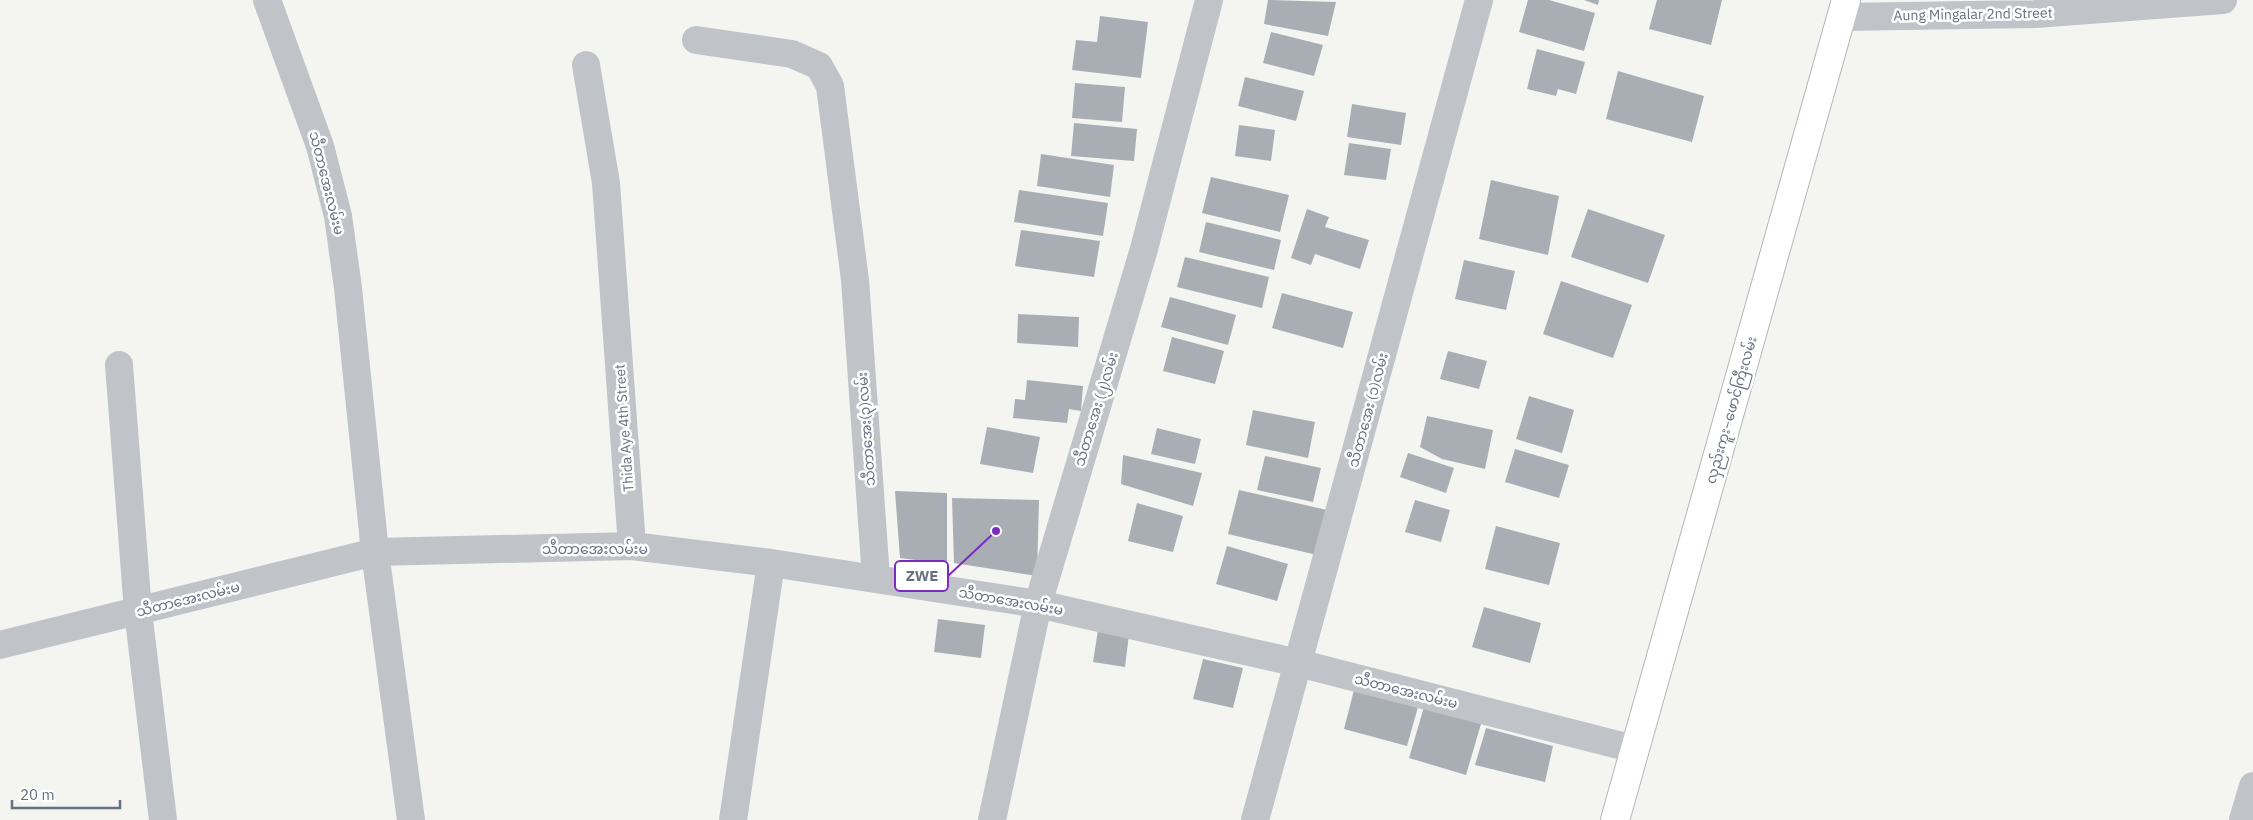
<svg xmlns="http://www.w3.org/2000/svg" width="2253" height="820" font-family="'IBM Plex Sans','Noto Sans Myanmar',sans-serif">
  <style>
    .building { fill: #a9aeb5 }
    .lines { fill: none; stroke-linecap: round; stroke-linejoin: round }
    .secondary-casing { stroke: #b3b6bb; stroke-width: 30 }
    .street { stroke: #c0c3c7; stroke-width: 28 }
    .secondary { stroke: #fff; stroke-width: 28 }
    .labels { text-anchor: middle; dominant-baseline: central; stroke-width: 5; stroke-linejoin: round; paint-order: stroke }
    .street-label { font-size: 14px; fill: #657081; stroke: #fff }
    .leader { fill: none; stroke: #7b2cbf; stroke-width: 2 }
    .callout-dot { fill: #7b2cbf; stroke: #fff; stroke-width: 2 }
    .callout { fill: #fff; stroke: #7b2cbf; stroke-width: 2 }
    .callout-label { font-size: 15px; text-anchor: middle; font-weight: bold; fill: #657081 }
  </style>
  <rect width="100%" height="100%" fill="#f4f5f1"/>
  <path class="building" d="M1268,0L1336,2L1328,36L1264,24Z
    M1528,0H1549L1595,13L1584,51L1519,32Z
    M1584,0H1599L1598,5Z
    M1657,0H1722L1711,45L1649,29Z
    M1100,16L1148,22L1141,78L1072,70L1076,40L1097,42Z
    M1271,32L1323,45L1314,76L1263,63Z
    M1537,49L1585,62L1576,94L1558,89L1556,96L1527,89Z
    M1618,71L1704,96L1692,142L1606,119Z
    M1245,77L1304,91L1296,121L1238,106Z
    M1075,83L1125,87L1122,122L1072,118Z
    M1352,104L1406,113L1401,145L1347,137Z
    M1074,123L1137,129L1134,161L1071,156Z
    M1239,125L1275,130L1271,161L1235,156Z
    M1349,143L1391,149L1386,180L1344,175Z
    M1041,154L1114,165L1110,197L1037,186Z
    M1211,177L1289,195L1280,232L1202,213Z
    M1491,180L1559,196L1548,255L1479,239Z
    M1019,190L1108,203L1103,236L1014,222Z
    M1307,209L1329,217L1325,227L1369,240L1360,269L1315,254L1311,265L1291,258Z
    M1588,209L1665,235L1648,283L1571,257Z
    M1206,222L1281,240L1274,270L1199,252Z
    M1021,230L1100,241L1094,277L1015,266Z
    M1185,257L1269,277L1262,308L1177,287Z
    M1464,260L1515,271L1506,310L1455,299Z
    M1561,281L1632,305L1613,358L1543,334Z
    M1282,293L1353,312L1343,348L1272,328Z
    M1170,297L1236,315L1228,345L1161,327Z
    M1018,314L1079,317L1078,347L1017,343Z
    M1172,337L1224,351L1215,384L1163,371Z
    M1448,351L1487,361L1479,389L1440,379Z
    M1027,380L1083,386L1081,411L1069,409L1067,423L1013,418L1015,399L1025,400Z
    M1529,396L1574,410L1562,453L1516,439Z
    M1253,410L1315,422L1308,458L1246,445Z
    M1427,416L1493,430L1485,469L1442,459L1420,447Z
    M987,427L1040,437L1033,473L980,464Z
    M1157,428L1201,439L1195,464L1151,454Z
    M1515,449L1569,465L1559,498L1505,482Z
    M1408,453L1454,468L1446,493L1400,477Z
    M1123,455L1202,473L1193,506L1121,484Z
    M1265,456L1321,468L1313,502L1257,490Z
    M1239,490L1327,510L1317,555L1228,534Z
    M895,491L947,493V564L900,558Z
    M952,498L1039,500L1037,576L954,563Z
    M1415,500L1450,510L1441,542L1405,532Z
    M1137,503L1183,516L1173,552L1128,541Z
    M1496,526L1560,543L1549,585L1485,569Z
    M1227,546L1288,564L1277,601L1216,584Z
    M1484,607L1541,623L1530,663L1472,647Z
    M938,619L985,625L981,658L934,652Z
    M1098,630L1129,635L1125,667L1093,662Z
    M1203,659L1243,668L1233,708L1193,699Z
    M1354,690L1418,707L1407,746L1344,729Z
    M1424,707L1481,724L1466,775L1409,758Z
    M1486,728L1553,746L1545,782L1475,765Z"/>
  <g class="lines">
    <g class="secondary-casing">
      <path id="secondary" d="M1615,820L1846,0"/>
    </g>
    <path class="street" d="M267,0L320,146L338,216L348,288L375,552L411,820
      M1842,17L2035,14L2223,0
      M696,40L792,54L819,66L830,86L855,280L876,578
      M586,65L606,183L632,546
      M119,365L138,611L163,820
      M0,645L375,552L632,546L771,563L1038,604L1298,663L1634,749
      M733,820L771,563
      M992,820L1038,604L1144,249L1209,0
      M1255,820L1479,0
      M2243,820L2253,786"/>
    <use href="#secondary" class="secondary"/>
  </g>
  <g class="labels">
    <g class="street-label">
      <text transform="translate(1973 14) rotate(-1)">Aung Mingalar 2nd Street</text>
      <text transform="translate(327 183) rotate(76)">သီတာအေးလမ်းမ</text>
      <text transform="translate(1096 409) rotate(-73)">သီတာအေး (၂)လမ်း</text>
      <text transform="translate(1368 410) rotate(-75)">သီတာအေး (၁)လမ်း</text>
      <text transform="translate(1731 410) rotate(-74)">လှည်းကူး−ဖောင်ကြီးလမ်း</text>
      <text transform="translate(624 428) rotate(-94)">Thida Aye 4th Street</text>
      <text transform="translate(866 429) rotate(-94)">သီတာအေး(၃)လမ်း</text>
      <text x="595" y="549">သီတာအေးလမ်းမ</text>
      <text transform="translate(188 599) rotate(-14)">သီတာအေးလမ်းမ</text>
      <text transform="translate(1011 601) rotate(10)">သီတာအေးလမ်းမ</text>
      <text transform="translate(1406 691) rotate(14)">သီတာအေးလမ်းမ</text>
    </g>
  </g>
  <path class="leader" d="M996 531L948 576"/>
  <circle class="callout-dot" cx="996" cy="531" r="5"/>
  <rect class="callout" x="895" y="561" width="53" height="30" rx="5"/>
  <g class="callout-label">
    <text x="922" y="581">ZWE</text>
  </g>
  <path d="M12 800v8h108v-8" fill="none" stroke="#657081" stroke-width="2.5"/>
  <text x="20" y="800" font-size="15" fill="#657081" stroke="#ffffff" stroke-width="4" paint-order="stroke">20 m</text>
</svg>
